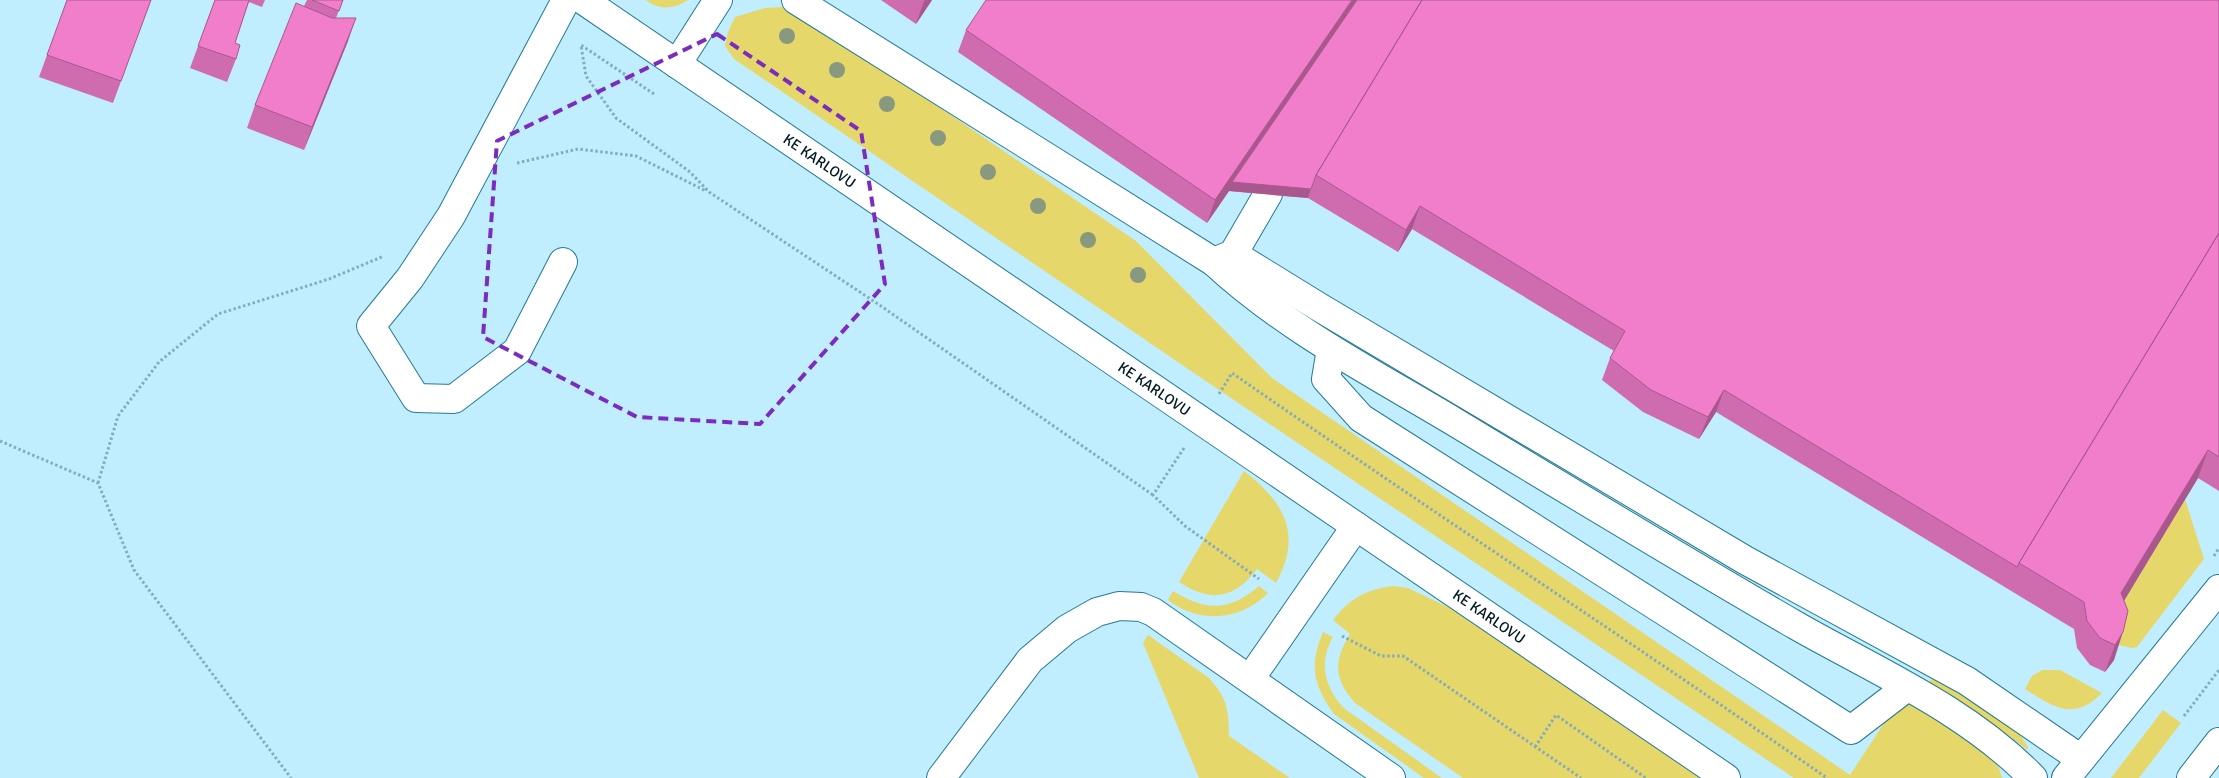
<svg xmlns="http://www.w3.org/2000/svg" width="2219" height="778" font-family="Signika,sans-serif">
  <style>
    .green { fill: #e6d76b }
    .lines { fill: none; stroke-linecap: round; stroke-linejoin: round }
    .minor-casing { stroke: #247a92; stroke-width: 30 }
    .path { stroke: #85acb9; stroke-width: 3; stroke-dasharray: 2.5 2.5; stroke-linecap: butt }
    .minor { stroke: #fff; stroke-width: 28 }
    .tree { fill: #899980 }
    .wall { fill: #cf6caf }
    .shaded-wall { fill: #a9588e }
    .building { fill: #f17ecb; stroke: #a9588e }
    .marked { fill: none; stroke: #7b2cbf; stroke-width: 4; stroke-dasharray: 10 6; stroke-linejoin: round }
    .labels { text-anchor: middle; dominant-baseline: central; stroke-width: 4; stroke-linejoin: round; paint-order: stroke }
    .street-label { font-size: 15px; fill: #011921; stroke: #fff }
  </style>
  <rect width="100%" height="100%" fill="#c0eefe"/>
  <path class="green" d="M646,0H688C674,9 660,11 646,0Z
    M783,7L804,15L1136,241L1272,378L1850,775L1892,711L1902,702L1910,703L1987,750L1999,768L2002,778H1794L1191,371L734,59L725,46L728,32L735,17L765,8Z
    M1244,471C1284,502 1303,534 1276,583L1257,569C1234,599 1211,603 1179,582Z
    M2185,499L2204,559L2137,647L2132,648L2118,645L2112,621Z
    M1259,586L1268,593C1241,621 1199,624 1168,600L1173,591C1206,611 1229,612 1259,586Z
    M1393,586L1408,588L1450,608L1701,778H1463L1355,703C1334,679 1333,662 1350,634L1333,620C1349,599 1367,589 1393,586Z
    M1323,632L1333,637C1318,663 1325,689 1345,709L1442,778H1424L1334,714C1313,684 1309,666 1323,632Z
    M1148,635L1209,678C1227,698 1229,710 1229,736L1290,778H1199L1143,643Z
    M2042,670H2060L2102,693C2074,722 2053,707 2025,689L2032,676Z
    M1934,678L2016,729L2028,747L2027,750L2011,737L1934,691L1929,685L1930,681Z
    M2163,710L2181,723L2139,778H2111Z"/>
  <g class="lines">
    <g class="minor-casing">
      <g id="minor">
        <path id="s1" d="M583,0L1726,778"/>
        <path d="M796,0L1214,262L1233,254L1268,194"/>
        <path d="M677,64L718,0"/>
        <path d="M1233,254L1319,307L1745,560L1967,681L2081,759"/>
        <path d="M563,262L517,351L454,399L416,398L371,326L410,278L451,216L566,0"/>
        <path d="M1214,262C1284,327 1371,372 1453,421C1567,490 1681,559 1797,626C1878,672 1967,710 2033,778"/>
        <path d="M1331,349L1326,379L1361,418L1851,730L1907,687"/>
        <path d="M1250,679L1356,526"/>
        <path d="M941,778L1030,660L1067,629L1097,612L1119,606L1141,607L1153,612L1391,778"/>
        <path d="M2066,778L2219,589"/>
        <path d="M2191,778L2219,742"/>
      </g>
    </g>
    <path class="path" d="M654,94L581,45L586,76L616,118L690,172L709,192L878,304L1153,495
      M517,163L578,149L636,156L706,191
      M1219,394L1232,373C1429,510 1630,641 1827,778
      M0,441L98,483L134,570L291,778
      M1184,448L1153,495L1185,526L1259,579
      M98,483L118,416L159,362L218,314L329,279L384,256
      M2214,556L2219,548
      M1342,636L1381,656H1403L1581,778
      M2184,716L2219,670
      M1535,747L1556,715L1646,778"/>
    <use href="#minor" class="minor"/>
  </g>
  <g class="tree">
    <circle cx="787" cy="36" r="8"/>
    <circle cx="837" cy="70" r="8"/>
    <circle cx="887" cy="104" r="8"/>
    <circle cx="938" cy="138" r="8"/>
    <circle cx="988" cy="172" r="8"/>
    <circle cx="1038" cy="206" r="8"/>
    <circle cx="1088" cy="240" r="8"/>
    <circle cx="1138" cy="275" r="8"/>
  </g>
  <path class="wall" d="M67,0H151L113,103L39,77Z
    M215,0H265L262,7L249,2L235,43L236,59L227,82L190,68Z
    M307,0H343L336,18L348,41L304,150L247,128L255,105L304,6Z
    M881,0H932L916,24Z
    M2219,0V491L2198,478L2124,600L2114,660L2105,672L2090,665L2077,648L2074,629L1716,412L1699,439L1643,412L1602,380L1610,358L1614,351L1412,229L1398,252L1308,198L1229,191L1207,223L958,52L966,30Z"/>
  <path class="shaded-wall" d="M925,0H932L916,24L924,1Z
    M1352,0H1359L1311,189L1308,198L1229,191L1207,223L1215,200Z
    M356,18L348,41L304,150L312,127Z
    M1420,206L1412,229L1398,252L1406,230Z
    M1724,390L1716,412L1699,439L1708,417Z
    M2208,450L2198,478L2112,621L2121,593Z
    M2123,632L2114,660L2105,672L2115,645Z"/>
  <path class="building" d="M67,0H151L121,81L47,55Z
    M215,0H249L235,43L240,45L236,59L198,46Z
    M312,0H343L339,11Z
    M986,0H1352L1215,200L966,30Z
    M1357,0H1422L1316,175L1311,189L1232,182Z
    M1422,0H2219V233L2019,563L2017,567L1724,390L1708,417L1651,390L1610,358L1625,331L1420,206L1406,230L1316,175Z
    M296,3L332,18H356L312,127L255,105Z
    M2219,233V457L2208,450L2121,593L2128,611L2123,632L2115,645L2100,638L2087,621L2084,602L2019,563Z"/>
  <path class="marked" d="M717,34L861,131L885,284L760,424L637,417L483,337L497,141Z"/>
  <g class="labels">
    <g class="street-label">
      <text stroke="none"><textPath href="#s1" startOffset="286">KE KARLOVU</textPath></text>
      <text stroke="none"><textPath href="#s1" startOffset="691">KE KARLOVU</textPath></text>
      <text stroke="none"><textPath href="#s1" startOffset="1096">KE KARLOVU</textPath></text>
    </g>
  </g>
</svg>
